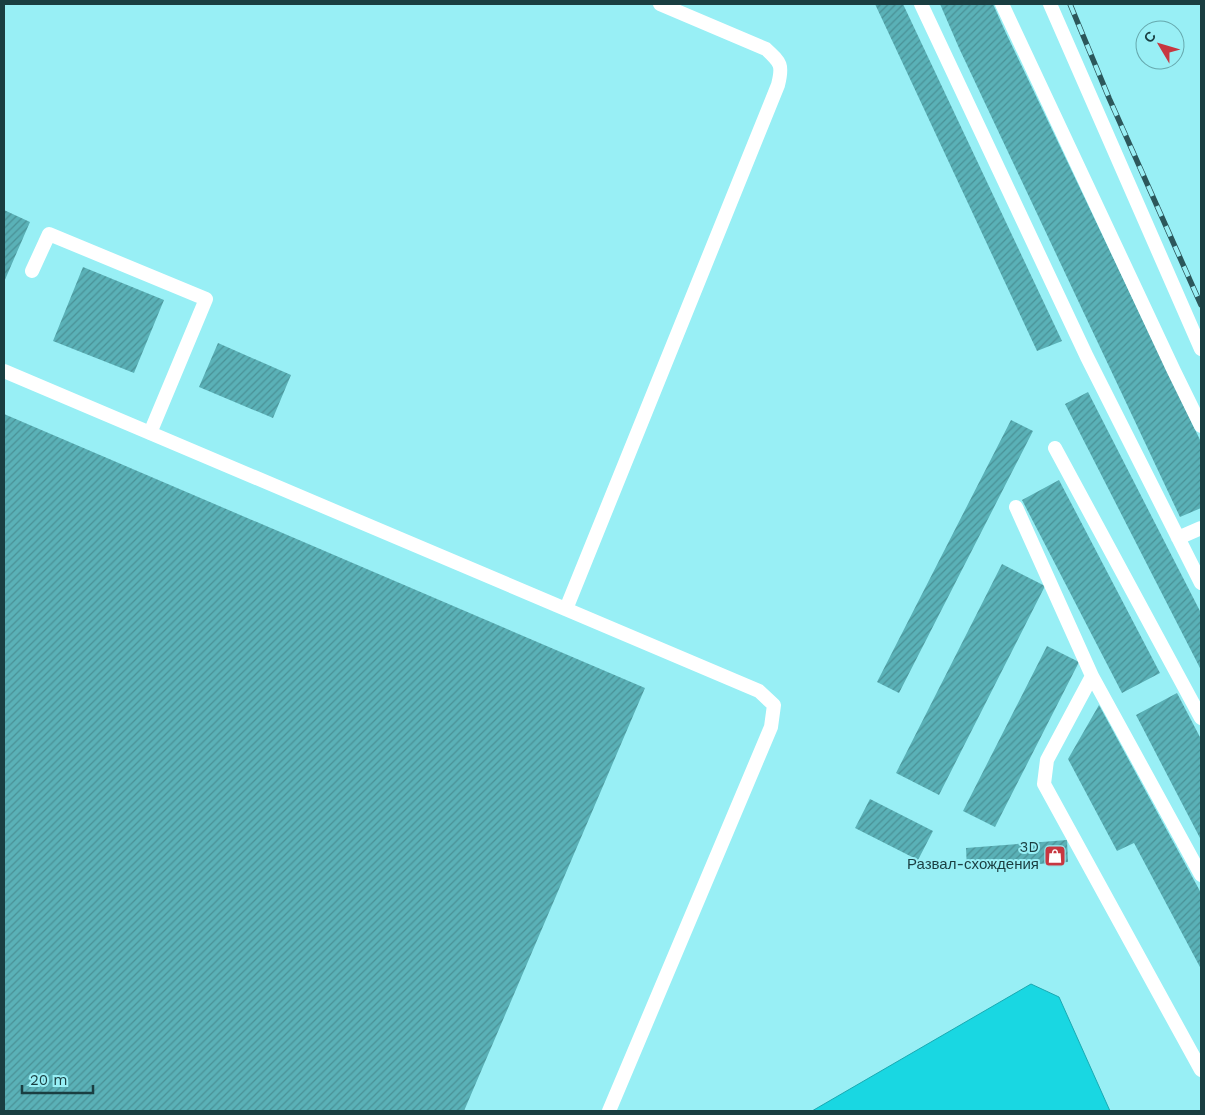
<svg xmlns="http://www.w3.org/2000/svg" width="1205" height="1115" font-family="'Work Sans',sans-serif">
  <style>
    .water { fill: #19d7e2; stroke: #19a9b2 }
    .building { fill: url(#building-hatch) }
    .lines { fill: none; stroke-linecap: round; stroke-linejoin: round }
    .service { stroke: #fff; stroke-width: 14 }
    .rail-casing { stroke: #2c575b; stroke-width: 5.5 }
    .rail { stroke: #98eff5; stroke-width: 4; stroke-dasharray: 11; stroke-linecap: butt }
    .labels { text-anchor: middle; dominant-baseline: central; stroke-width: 4; stroke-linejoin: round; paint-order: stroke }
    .poi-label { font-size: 15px; fill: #1a3e41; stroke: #98eff5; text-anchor: end }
  </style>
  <defs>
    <pattern id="building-hatch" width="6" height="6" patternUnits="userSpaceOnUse" patternTransform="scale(1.25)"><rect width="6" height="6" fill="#5ab1b7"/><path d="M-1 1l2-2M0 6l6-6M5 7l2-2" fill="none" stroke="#4a9196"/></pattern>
  </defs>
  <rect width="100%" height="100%" fill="#98eff5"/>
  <path class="water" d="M1031,984L1059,997L1110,1111H812Z"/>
  <path class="building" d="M875,4H903L1062,341L1037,351Z
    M940,4H993L1005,31L1201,442V508L1180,517L959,48Z
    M4,210L30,222L4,282Z
    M83,267L164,300L134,373L53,341Z
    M218,343L291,375L273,418L199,387Z
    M1088,392L1201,613V670L1065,404Z
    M4,414L645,688L464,1111H4Z
    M1011,420L1033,431L899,693L877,682Z
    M1059,480L1160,673L1122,693L1022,500Z
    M1002,564L1045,586L939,795L896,773Z
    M1047,646L1079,662L995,827L963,811Z
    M1177,693L1201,739V840L1136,715Z
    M1099,705L1201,893V969L1134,843L1117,851L1068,759Z
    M870,799L933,831L918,860L855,828Z
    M1067,840L1068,862L967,869L966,848Z"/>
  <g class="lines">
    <path class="service" d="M921,4L1087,357L1201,583
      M1002,4L1174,371L1201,426
      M1050,4L1201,349
      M32,271L49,234L206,299L150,433
      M4,371L759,691L774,705L771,727L609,1111
      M1055,448L1201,718
      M1016,507L1092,676L1201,875
      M1178,538L1201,528
      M566,609L778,85C783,65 781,63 766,49L660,4
      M1092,676L1047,760L1044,784L1201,1070"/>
    <g class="rail-casing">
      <path id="rail" d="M1070,4L1109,98L1201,305"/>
    </g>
    <use href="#rail" class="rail"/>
  </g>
  <defs>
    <g id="shop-square" transform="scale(1.125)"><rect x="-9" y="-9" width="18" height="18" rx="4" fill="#c73740" stroke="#98eff5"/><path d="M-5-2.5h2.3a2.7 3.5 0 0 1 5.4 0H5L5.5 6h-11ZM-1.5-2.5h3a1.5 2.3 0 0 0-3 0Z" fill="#fff"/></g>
  </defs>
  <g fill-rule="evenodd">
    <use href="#shop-square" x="1055" y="856"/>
  </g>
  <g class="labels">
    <g class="poi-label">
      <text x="1039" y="847">3D<tspan x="1039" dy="17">Развал-схождения</tspan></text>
    </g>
  </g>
  <rect width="1205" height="1115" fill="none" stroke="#1a3e41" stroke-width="10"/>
  <g transform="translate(1160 45) rotate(308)"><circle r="24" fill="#98eff5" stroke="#66a8ad"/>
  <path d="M0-4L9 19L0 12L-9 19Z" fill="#c73740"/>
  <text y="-8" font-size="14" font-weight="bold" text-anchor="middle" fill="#1a3e41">С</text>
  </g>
  <path d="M22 1085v8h71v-8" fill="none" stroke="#1a3e41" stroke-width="2.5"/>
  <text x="30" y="1085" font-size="15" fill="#1a3e41" stroke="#98eff5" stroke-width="4" paint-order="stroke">20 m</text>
</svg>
